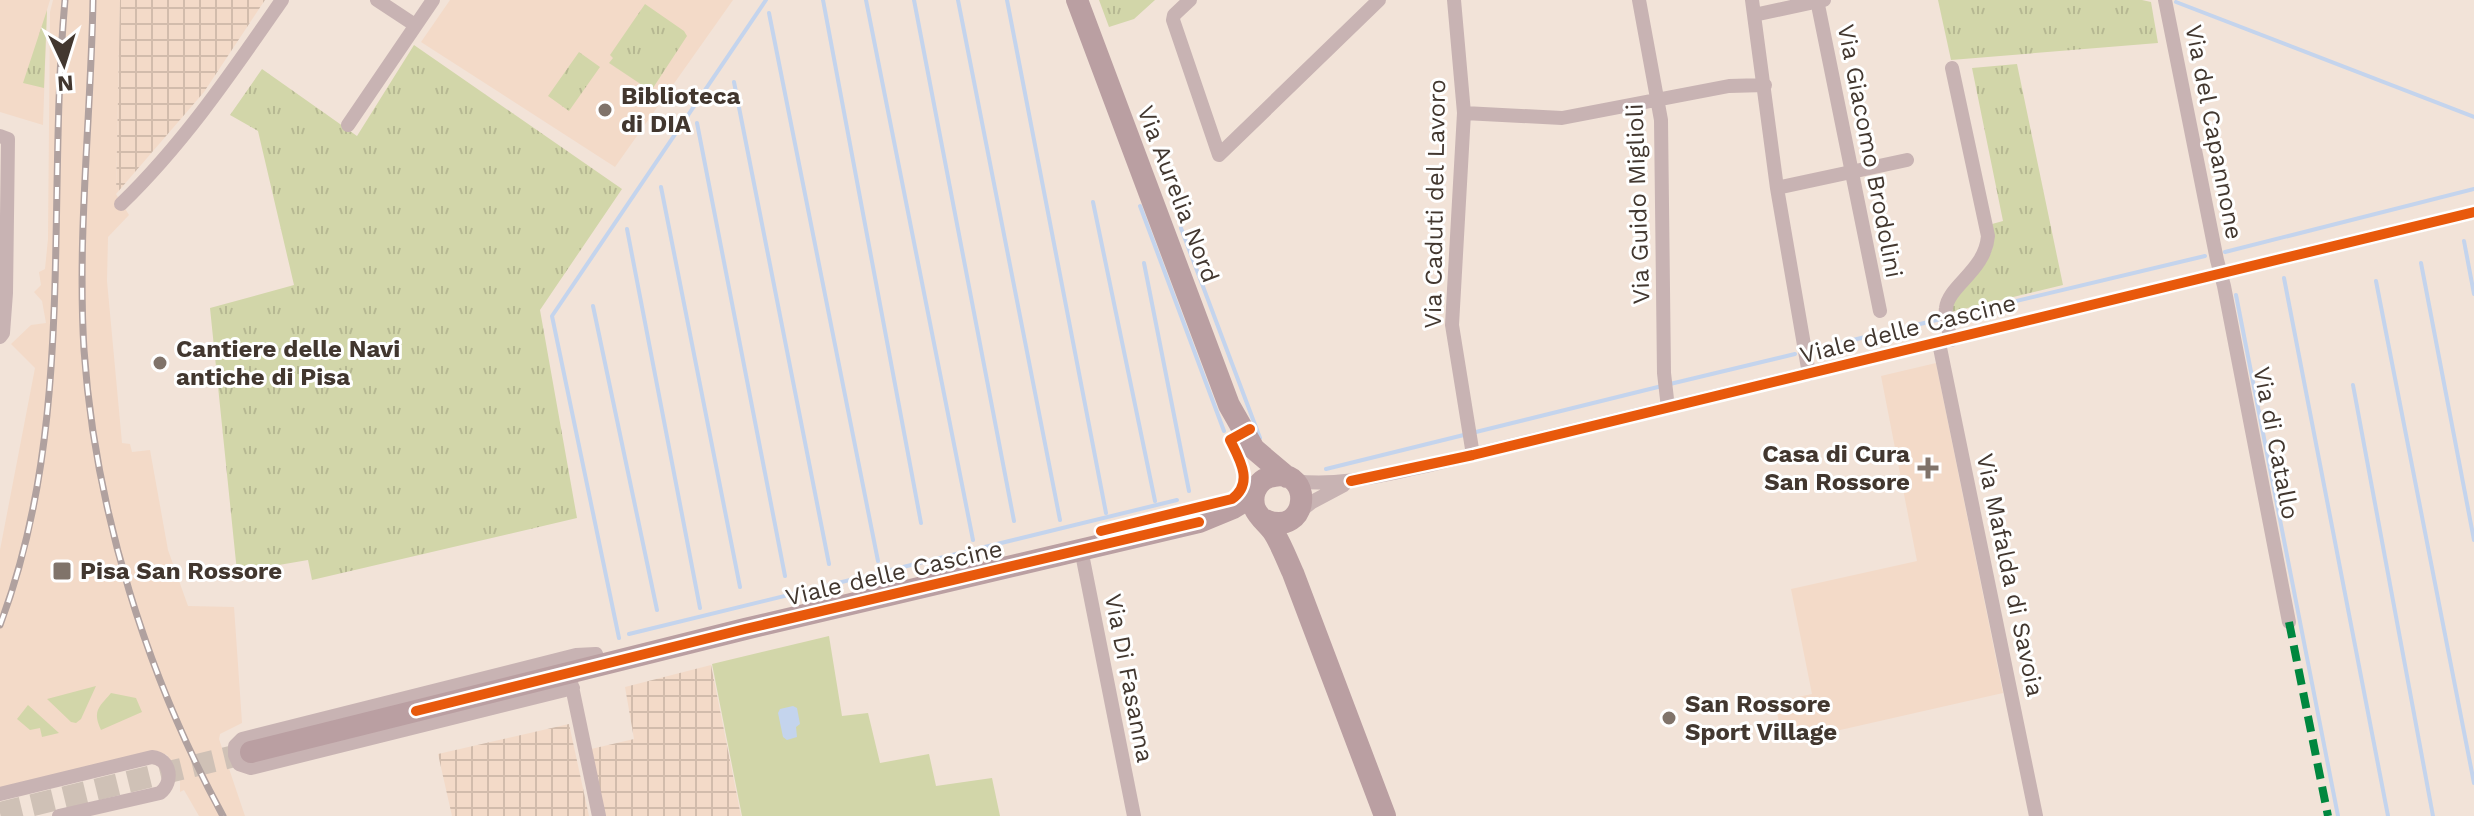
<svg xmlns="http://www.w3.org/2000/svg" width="2474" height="816" font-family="'Work Sans',sans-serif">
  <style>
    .built { fill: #f3dac8 }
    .industrial { fill: url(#industrial-grid) }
    .grass { fill: url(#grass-tufts) }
    .green { fill: #d2d6a9 }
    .water { fill: #c4d4ed }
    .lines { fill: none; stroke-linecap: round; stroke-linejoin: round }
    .stream { stroke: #c4d4ed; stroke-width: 4 }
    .primary-tunnel { stroke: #cfc1b6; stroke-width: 22; stroke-dasharray: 22 11; stroke-linecap: butt }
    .street { stroke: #c8b3b3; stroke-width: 14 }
    .primary { stroke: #ba9fa2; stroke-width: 22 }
    .rail-casing { stroke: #b0a19f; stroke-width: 7 }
    .rail { stroke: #fff; stroke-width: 4; stroke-dasharray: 12; stroke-linecap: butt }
    .quiet { stroke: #00873e; stroke-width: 8; stroke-dasharray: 16 8; stroke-linecap: butt }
    .cycleway-casing { stroke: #fff; stroke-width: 15 }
    .cycleway { stroke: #e8590c; stroke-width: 10 }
    .poi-dot { fill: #80736a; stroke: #fff; stroke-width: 3 }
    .labels { text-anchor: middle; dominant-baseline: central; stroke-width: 6; stroke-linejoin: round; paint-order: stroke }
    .poi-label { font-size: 24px; font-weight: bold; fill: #42372f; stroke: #fff; text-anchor: start }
    .street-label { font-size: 24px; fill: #42372f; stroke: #fff }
  </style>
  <defs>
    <pattern id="industrial-grid" width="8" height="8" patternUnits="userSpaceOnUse" patternTransform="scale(2)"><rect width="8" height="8" fill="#f3dac8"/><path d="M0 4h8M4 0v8" fill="none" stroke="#d2bcac"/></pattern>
    <pattern id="grass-tufts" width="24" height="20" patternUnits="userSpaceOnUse" patternTransform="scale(2)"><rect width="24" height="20" fill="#d2d6a9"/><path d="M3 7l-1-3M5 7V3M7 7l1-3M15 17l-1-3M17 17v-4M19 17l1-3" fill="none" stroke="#b6b892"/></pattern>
  </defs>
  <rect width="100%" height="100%" fill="#f2e3d8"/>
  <path class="built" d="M0,0H50L47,10L43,125L0,112Z
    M53,0H120L116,194L129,215L108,237L107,281L122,443L130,444L132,452L150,450L168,550L188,606L234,607L242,723L220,734L219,739L245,816H199L184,790L180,792V779L167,755L156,751L0,788V550L35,368L11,344L31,325L46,323L42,301L34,292L41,285L39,272L45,269L48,239L50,12Z
    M450,0H733L615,167L421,42Z
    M1936,363L2003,693L1783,743L1775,702L1812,694L1791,589L1917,561L1881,376Z"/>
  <path class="industrial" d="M120,0H265L204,92L116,194Z
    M711,665L741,816H605L591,749L634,739L625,687Z
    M569,724L589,816H452L438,754Z"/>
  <path class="grass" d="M1099,0H1155L1134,19L1109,27Z
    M1938,0H2142L2151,2L2158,43L1951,60Z
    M645,4L684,31L687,36L651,91L609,63L613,58L610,55Z
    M47,10L44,88L23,83Z
    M414,45L622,189L540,310L577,518L312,580L308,560L237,572L210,308L294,285L258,131L230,115L262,69L357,136Z
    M579,52L600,67L569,111L548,96Z
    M2017,64L2063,285L1951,312C1958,276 2002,270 1992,224L2003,221L1972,68Z"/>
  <path class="green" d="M829,636L842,716L868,713L880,763L929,754L936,786L992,778L1000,816H742L712,664Z
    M96,686L81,719L76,723L71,722L47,699Z
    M111,693L136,698L142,712L101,730C92,711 99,707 111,693Z
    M28,705L59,733L42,737L40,728L30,730L17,719Z"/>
  <path class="water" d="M793,706L797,708L800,724L796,727L797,737L787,740L783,737L778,713L780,709Z"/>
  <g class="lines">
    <path class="stream" d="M823,0L921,523
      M866,0L973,540
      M914,0L1014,521
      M958,0L1060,520
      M1007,0L1106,513
      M2176,2L2474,117
      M769,13L878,561
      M734,82L829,564
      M697,123L785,576
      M661,187L740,587
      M1093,202L1155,501
      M1140,206L1224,431
      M1181,228L1260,438
      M627,229L700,608
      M2464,241L2474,294
      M2225,252L2474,189
      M1144,263L1189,491
      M2421,263L2474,540
      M2284,278L2388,816
      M2376,281L2474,783
      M2236,295L2338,816
      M593,306L657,610
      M1949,317L2205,256
      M1815,349L1941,319
      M1670,384L1795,354
      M2353,385L2433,816
      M1326,469L1662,386
      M629,634L1177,500
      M619,638L552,316L766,0"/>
    <path class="primary-tunnel" d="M0,813L251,752"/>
    <path class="street" d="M377,0L415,25
      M1190,0L1174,15L1173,20L1219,155L1379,0
      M1454,0L1464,113L1452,325L1473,455
      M1639,0L1661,120L1664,373L1668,408
      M1752,0L1777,188L1809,374
      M1817,0L1880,311
      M2165,0L2217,260L2224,286L2289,622
      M1754,15L1824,0
      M1464,113L1562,118L1729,86L1765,85
      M348,125L433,0
      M0,136L8,139L6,293L3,333L0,337
      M1777,188L1907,160
      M121,204C184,143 232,72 282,0
      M1951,340C1949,330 1944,317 1946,308C1949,285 1985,271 1988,236L1952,68
      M1939,343L2036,816
      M1294,481C1339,487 1382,475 1426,466L2474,212
      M1298,513L1312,502L1344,485
      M1081,549L1134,816
      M571,682L599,816
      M573,688L251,768L239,764L235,755V746L242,739L576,655L596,654L600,666
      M0,794L152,757C171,759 174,782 160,793L59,816"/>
    <path class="primary" d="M1077,0L1229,405L1254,449L1287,477
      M1265,520C1310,538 1313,468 1274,476C1265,477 1258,483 1255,491C1253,496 1253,503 1255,509C1259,518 1269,525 1274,533C1282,546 1287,560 1293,573L1385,816
      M251,752L745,629L1199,522L1233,508L1253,496"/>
    <g class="rail-casing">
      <path id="rail" d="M93,0C91,117 77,234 84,350C95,510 147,676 223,816
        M0,625C76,425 46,209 65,0"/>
    </g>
    <use href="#rail" class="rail"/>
    <path class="quiet" d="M2289,622L2328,816"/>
    <g class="cycleway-casing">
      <path id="cycleway" d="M1351,481L1473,455L2474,212
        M1101,531L1232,499C1254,483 1240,460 1230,440L1250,429
        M416,711L745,629L1199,522"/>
    </g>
    <use href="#cycleway" class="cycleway"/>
  </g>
  <g class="poi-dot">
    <circle cx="605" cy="110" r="8"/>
    <circle cx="160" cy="363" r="8"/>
    <path d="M1924 456h8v8h8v8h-8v8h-8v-8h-8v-8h8z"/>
    <rect x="52" y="561" width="20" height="20" rx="4"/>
    <circle cx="1669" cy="718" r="8"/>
  </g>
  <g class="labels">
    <g class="poi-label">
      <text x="621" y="96">Biblioteca<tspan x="621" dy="28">di DIA</tspan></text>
      <text x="176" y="349">Cantiere delle Navi<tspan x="176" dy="28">antiche di Pisa</tspan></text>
      <text x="1910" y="454" text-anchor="end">Casa di Cura<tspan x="1910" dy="28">San Rossore</tspan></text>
      <text x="80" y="571">Pisa San Rossore</text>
      <text x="1685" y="704">San Rossore<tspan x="1685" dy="28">Sport Village</tspan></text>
    </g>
    <g class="street-label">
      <text transform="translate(2214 132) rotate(79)">Via del Capannone</text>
      <text transform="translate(1870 151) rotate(79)">Via Giacomo Brodolini</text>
      <text transform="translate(1178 194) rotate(69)">Via Aurelia Nord</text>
      <text transform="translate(1435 204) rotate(-89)">Via Caduti del Lavoro</text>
      <text transform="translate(1638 204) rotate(-92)">Via Guido Miglioli</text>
      <text transform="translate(1908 329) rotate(-14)">Viale delle Cascine</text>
      <text transform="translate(2276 443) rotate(79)">Via di Catallo</text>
      <text transform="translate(894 573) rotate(-13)">Viale delle Cascine</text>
      <text transform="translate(2010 575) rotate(78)">Via Mafalda di Savoia</text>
      <text transform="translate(1129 678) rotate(79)">Via Di Fasanna</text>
    </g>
  </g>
  <g transform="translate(64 64) rotate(176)" stroke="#ffffff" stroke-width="6" paint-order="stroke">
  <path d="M0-6L14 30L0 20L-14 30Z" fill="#42372f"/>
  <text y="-12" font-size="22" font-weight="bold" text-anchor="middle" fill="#42372f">N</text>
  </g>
</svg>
